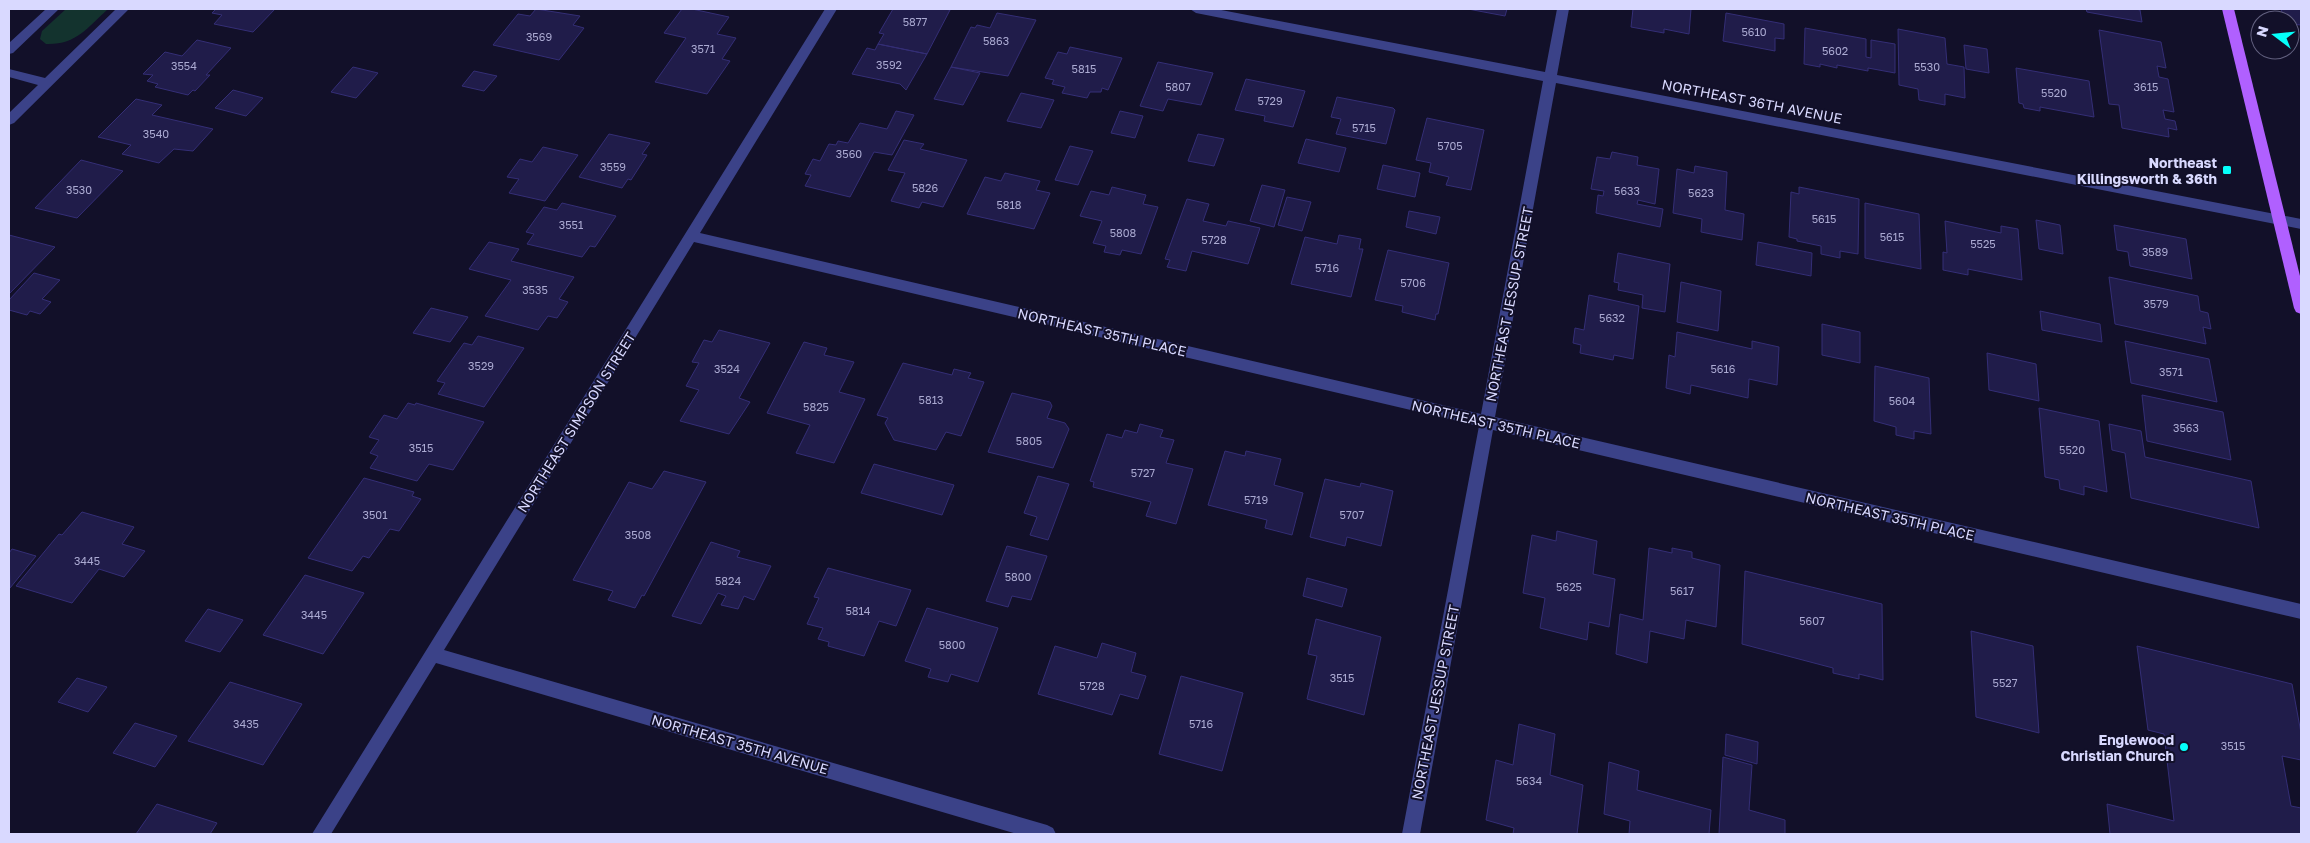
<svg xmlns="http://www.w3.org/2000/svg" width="2310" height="843" font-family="'Golos Text',sans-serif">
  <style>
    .green { fill: #13332e }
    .building { fill: #201c4a; stroke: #342e76 }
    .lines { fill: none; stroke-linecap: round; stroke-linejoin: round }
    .minor { fill: #3b4288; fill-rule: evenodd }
    .major { fill: #b060ff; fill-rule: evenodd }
    .poi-dot { fill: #05fffa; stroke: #121029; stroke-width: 2 }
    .labels { text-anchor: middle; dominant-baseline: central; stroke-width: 4; stroke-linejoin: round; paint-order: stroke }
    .number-label { font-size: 11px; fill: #abaad2 }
    .street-label { font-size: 14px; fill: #d9d9ff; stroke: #121029 }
    .poi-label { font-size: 14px; font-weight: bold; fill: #d9d9ff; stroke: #121029; text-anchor: end }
  </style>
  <rect width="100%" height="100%" fill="#121029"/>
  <path class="green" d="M66,9H108C87,28 76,45 46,44L40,39L42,31Z"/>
  <path class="building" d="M216,9H275L253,32L214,24L222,15L212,13Z
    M536,9L580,16L573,25L584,28L559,60L493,45L518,14L530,16Z
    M682,9H692L729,17L717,34L736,38L722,59L730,61L707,94L655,82L686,38L664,33Z
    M893,9H944L950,10L927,54L878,44L884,34L879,33Z
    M1468,9H1507L1505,16Z
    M1633,9H1691L1689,34L1664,29V33L1631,27Z
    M2086,9H2135L2140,10L2142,22L2087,12Z
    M2281,9H2301V25L2290,24V20H2284Z
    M997,13L1036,20L1008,76L951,67L971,27L975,28L977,25L990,28Z
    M1726,13L1784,24V39L1775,38V51L1723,41Z
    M1805,28L1866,39V57L1871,58V40L1895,44V73L1868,68V71L1837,65V68L1820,64V67L1804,64Z
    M1898,29L1945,38L1947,64L1964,67L1965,98L1945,94V105L1919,100L1918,89L1899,85Z
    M2099,30L2161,42L2166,68L2157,66L2159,77L2168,79L2174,112L2163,110L2165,119L2175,121L2177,130L2168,128L2169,137L2122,128L2119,105L2109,104Z
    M197,40L231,48L206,75H210L195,91L193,90L188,95L155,87L158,84L147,81L153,75L143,74L165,52L182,56Z
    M878,44L927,54L906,90L900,84L852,74L867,48L875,50Z
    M1964,45L1987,49L1989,73L1966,69Z
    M1070,47L1122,58L1108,90L1102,88L1101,92H1090L1087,98L1062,93L1065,87L1052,84L1054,80L1045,78L1058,52L1067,54Z
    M1158,62L1213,73L1201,105L1168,99L1163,111L1140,106Z
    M353,67L378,73L356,98L331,92Z
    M951,67L980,73L963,105L934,99Z
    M2016,68L2089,81L2094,117L2040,107V111L2024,108L2023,104L2019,103Z
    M474,71L497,76L484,91L462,86Z
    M1246,79L1305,91L1293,127L1264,121L1265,116L1235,110Z
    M233,90L263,98L246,116L215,108Z
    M1021,93L1054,100L1041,128L1007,121Z
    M1337,97L1393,108L1395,110L1386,144L1336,134L1341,119L1331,117Z
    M136,99L162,105L152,115L213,129L193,151L174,149L159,163L122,154L131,145L98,137Z
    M896,111L914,115L892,155L874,152L850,197L805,186L811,175L805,174L813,159L820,161L829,144L836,145L838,141L848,143L860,123L887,129Z
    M1120,111L1143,116L1135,138L1111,133Z
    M1427,118L1484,130L1471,190L1446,185L1449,177L1429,172L1431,163L1416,160Z
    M609,134L650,143L642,154L647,155L631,180L628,179L622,188L579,177Z
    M1198,134L1224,139L1214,166L1188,161Z
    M1306,139L1346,148L1339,172L1298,163Z
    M904,140L924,144L920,149L967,160L943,207L922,202L919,208L891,201L905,173L888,170Z
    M1070,146L1093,151L1078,185L1055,180Z
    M543,147L578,155L545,201L509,193L519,179L507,177L520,159L532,162Z
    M1612,152L1638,157L1637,165L1659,169L1655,204L1638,200L1637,204L1663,209L1660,227L1596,213L1598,195L1603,196L1604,191L1591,189L1597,157L1610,159Z
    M81,160L123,171L77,218L35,208Z
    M1383,165L1420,173L1415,197L1377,189Z
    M1695,166L1727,172L1725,210L1744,214L1742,240L1701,232L1702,219L1673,213L1677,169L1694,173Z
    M1005,173L1040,181L1036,190L1050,193L1034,229L967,214L985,177L1001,181Z
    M1262,185L1285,190L1274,227L1250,221Z
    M1112,187L1146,195L1143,204L1158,207L1141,254L1122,250L1120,255L1104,252L1106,246L1093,243L1102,221L1080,216L1091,191L1109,195Z
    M1799,187L1859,199L1858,254L1840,251V258L1821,254V246L1797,241V239L1789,237L1791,192L1799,194Z
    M1287,197L1311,202L1302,231L1278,225Z
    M1187,199L1209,204L1203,221L1226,226L1228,221L1260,228L1248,264L1192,251L1186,271L1167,267L1170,260L1165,259Z
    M562,203L616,216L595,247L590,246L582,257L527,244L534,234L526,232L544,207L557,210Z
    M1865,203L1919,214L1921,269L1865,258Z
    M1409,211L1440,217L1436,234L1406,227Z
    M2036,220L2060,225L2063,254L2039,249Z
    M1945,221L2001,233V226L2018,229L2022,280L1968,269V275L1943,270V252L1947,253Z
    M2114,225L2186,239L2192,279L2130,266L2128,252L2117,250Z
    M9,235L55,247L9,294Z
    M1339,235L1361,239L1359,249H1363L1351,297L1291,284L1305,237L1337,244Z
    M489,242L519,249L511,261L574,277L559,299L568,302L557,318L548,316L538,330L485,316L511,280L469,269Z
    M1758,242L1812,253L1811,276L1756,265Z
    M1388,250L1449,263L1438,314H1436L1435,320L1402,312L1403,306L1375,300Z
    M1618,253L1670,264L1665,312L1642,308L1643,295L1618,290L1619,283L1614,282Z
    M34,273L60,280L42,299L51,302L40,314L30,311L27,315L9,310V300Z
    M2109,277L2198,296L2200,311L2208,313L2211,329L2203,327L2206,344L2115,324Z
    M1681,282L1721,291L1718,331L1677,322Z
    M1589,295L1639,306L1633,359L1614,355L1613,360L1580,353L1581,345L1573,343L1575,328L1584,330Z
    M431,308L468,317L450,342L413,333Z
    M2040,311L2100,324L2102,342L2042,330Z
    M1822,324L1860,332V363L1822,355Z
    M719,330L770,343L739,398L750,402L729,434L680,421L699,390L686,386L699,363L692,362L704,340L712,342Z
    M1677,332L1752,349V341L1779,347L1777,385L1749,379L1748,398L1691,385L1690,394L1666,388L1669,355L1675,357Z
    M478,336L524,348L484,407L438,394L445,383L437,381L464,343L472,345Z
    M2125,341L2209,359L2217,402L2131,383Z
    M804,342L827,348L824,355L854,362L839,392L865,399L834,463L796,453L810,425L767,413Z
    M1987,353L2036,364L2039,401L1989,390Z
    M903,363L952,375L954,369L971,373L968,378L984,382L961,436L946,432L936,450L894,440L885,423L888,418L877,415Z
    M1875,366L1929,378L1931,434L1914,431V439L1896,435V427L1874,421Z
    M1012,393L1050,402L1052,406L1047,418L1065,423L1069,429L1053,468L988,452Z
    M2142,395L2223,412L2231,460L2147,441Z
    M408,403L415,405L416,403L484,422L453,470L429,464L417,481L370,468L378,456L370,453L379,440L369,437L384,415L397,419Z
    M2039,408L2099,421L2107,492L2084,486V495L2060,489L2059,480L2045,477Z
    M1140,424L1163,430L1160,437L1174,440L1166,463L1193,469L1176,524L1146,516L1151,502L1093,487L1094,482L1090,481L1107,434L1122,438L1125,430L1137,433Z
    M2109,424L2141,431L2145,457L2251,481L2259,528L2131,498L2125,453L2112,450Z
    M1225,451L1245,456L1246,451L1281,459L1274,485L1303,493L1292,535L1265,528L1267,520L1208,505Z
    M874,464L954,485L942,515L861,493Z
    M664,471L706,482L644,596L642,595L635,608L608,600L613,591L573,580L629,482L652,489Z
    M1038,476L1069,484L1048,540L1030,535L1037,517L1024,513Z
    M364,478L414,492L412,496L421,499L399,531L390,529L369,558L363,556L352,571L308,558Z
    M1325,479L1360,487L1361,483L1393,491L1381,546L1347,537L1345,546L1310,537Z
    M82,512L134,527L122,544L145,551L124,577L99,569L72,603L16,586L59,534L62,535Z
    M1557,531L1597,541L1593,574L1615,579L1609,627L1589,622L1587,640L1540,628L1545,598L1523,593L1532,535L1556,541Z
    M711,542L740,551L737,557L771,566L754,600L744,596L738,609L721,605L726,596L718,593L701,624L672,616Z
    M1007,546L1047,556L1031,600L1012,596L1008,607L986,601Z
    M1649,548L1672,553V548L1692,552V558L1720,565L1716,627L1686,620L1684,639L1650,631L1647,663L1616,654L1620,614L1643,620Z
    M12,549L36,556L10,588L9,553Z
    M828,568L911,590L896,626L879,621L864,656L828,646L829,642L818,639L823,628L807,624L819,598L814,597Z
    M1745,571L1882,604L1883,680L1859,674V679L1833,673V668L1742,644Z
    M305,575L364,593L323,654L263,635Z
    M1307,578L1347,589L1342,607L1303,596Z
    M927,608L998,628L978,682L951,674L948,682L928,677L931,669L905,661Z
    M208,609L243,620L220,652L185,641Z
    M1316,619L1381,637L1364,715L1307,699L1317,656L1308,654Z
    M1971,631L2033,646L2039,733L1976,717Z
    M1102,643L1136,653L1131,672L1146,676L1138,699L1120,694L1112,715L1038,694L1055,646L1097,658Z
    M2137,646L2292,684L2301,733V760L2282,756L2291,806L2301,808V834H2110L2107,804L2174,821L2164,734L2148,730Z
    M1181,676L1243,693L1222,771L1159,754Z
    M77,678L107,687L88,712L58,702Z
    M230,682L302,704L263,765L188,741Z
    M135,723L177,736L155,767L113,753Z
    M1519,724L1555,734L1550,775L1583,785L1577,834H1513L1514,828L1486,820L1496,760L1513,765Z
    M1726,734L1758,742L1757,764L1725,755Z
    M1723,757L1752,765L1749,810L1785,820V834H1719Z
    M1609,762L1639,771L1637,790L1711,810L1709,834H1629L1630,821L1604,814Z
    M157,804L217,823L210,834H136Z"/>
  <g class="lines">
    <path class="minor" d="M46,9H59L13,53L9,54V43Z
      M116,9H129L14,123L9,125V113L38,85L9,77V69L45,78Z
      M825,9H837L700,233L1481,414L1543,81L1196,13L1190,9H1216L1545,72L1557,9H1569L1557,75L2301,219V229L1556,83L1495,417L2301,604V619L1493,430L1420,834H1402L1479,426L694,242L444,650L1047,825L1053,828L1056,834H1017L436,663L331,834H312Z"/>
    <path class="major" d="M2222,9H2234L2301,280V314L2296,312L2294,308Z"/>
  </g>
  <g class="poi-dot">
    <rect x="2222" y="165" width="10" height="10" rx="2.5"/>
    <circle cx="2184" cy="747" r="5"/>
  </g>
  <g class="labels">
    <g class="number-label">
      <text x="915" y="21">5877</text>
      <text x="1754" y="31">5610</text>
      <text x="539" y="36">3569</text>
      <text x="996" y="40">5863</text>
      <text x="703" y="48">3571</text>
      <text x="1835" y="50">5602</text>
      <text x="889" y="64">3592</text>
      <text x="184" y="65">3554</text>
      <text x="1927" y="66">5530</text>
      <text x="1084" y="68">5815</text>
      <text x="1178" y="86">5807</text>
      <text x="2146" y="86">3615</text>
      <text x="2054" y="92">5520</text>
      <text x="1270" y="100">5729</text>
      <text x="1364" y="127">5715</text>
      <text x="156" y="133">3540</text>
      <text x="1450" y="145">5705</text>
      <text x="849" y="153">3560</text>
      <text x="613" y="166">3559</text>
      <text x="925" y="187">5826</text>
      <text x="79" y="189">3530</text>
      <text x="1627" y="190">5633</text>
      <text x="1701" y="192">5623</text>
      <text x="1009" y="204">5818</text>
      <text x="1824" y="218">5615</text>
      <text x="571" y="224">3551</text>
      <text x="1123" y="232">5808</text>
      <text x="1892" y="236">5615</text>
      <text x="1214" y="239">5728</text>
      <text x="1983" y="243">5525</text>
      <text x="2155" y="251">3589</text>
      <text x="1327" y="267">5716</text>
      <text x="1413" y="282">5706</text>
      <text x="535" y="289">3535</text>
      <text x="2156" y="303">3579</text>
      <text x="1612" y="317">5632</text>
      <text x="481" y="365">3529</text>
      <text x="727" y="368">3524</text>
      <text x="1723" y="368">5616</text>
      <text x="2171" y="371">3571</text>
      <text x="931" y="399">5813</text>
      <text x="1902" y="400">5604</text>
      <text x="816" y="406">5825</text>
      <text x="2186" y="427">3563</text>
      <text x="1029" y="440">5805</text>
      <text x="421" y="447">3515</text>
      <text x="2072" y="449">5520</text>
      <text x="1143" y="472">5727</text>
      <text x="1256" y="499">5719</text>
      <text x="375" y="514">3501</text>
      <text x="1352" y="514">5707</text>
      <text x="638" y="534">3508</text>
      <text x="87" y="560">3445</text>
      <text x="1018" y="576">5800</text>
      <text x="728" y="580">5824</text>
      <text x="1569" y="586">5625</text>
      <text x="1682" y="590">5617</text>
      <text x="858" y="610">5814</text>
      <text x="314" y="614">3445</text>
      <text x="1812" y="620">5607</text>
      <text x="952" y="644">5800</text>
      <text x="1342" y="677">3515</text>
      <text x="2005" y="682">5527</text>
      <text x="1092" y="685">5728</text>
      <text x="246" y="723">3435</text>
      <text x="1201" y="723">5716</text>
      <text x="2233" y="745">3515</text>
      <text x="1529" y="780">5634</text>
    </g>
    <g class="street-label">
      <text transform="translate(1752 101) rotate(11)">NORTHEAST 36TH AVENUE</text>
      <text transform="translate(1509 304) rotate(-79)">NORTHEAST JESSUP STREET</text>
      <text transform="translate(1102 332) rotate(13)">NORTHEAST 35TH PLACE</text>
      <text transform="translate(576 422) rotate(-58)">NORTHEAST SIMPSON STREET</text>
      <text transform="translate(1496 424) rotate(13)">NORTHEAST 35TH PLACE</text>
      <text transform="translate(1890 516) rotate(13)">NORTHEAST 35TH PLACE</text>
      <text transform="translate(1435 702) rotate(-79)">NORTHEAST JESSUP STREET</text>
      <text transform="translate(740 744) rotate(16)">NORTHEAST 35TH AVENUE</text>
    </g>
    <g class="poi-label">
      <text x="2217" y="162">Northeast<tspan x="2217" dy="16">Killingsworth &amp; 36th</tspan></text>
      <text x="2174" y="739">Englewood<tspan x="2174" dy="16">Christian Church</tspan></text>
    </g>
  </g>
  <rect width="2310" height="843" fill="none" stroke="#d9d9ff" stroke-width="20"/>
  <g transform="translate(2275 35) rotate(286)"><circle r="24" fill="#121029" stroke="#62607f"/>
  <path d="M0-4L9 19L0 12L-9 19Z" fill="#05fffa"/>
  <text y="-8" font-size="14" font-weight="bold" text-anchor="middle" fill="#d9d9ff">N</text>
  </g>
</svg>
